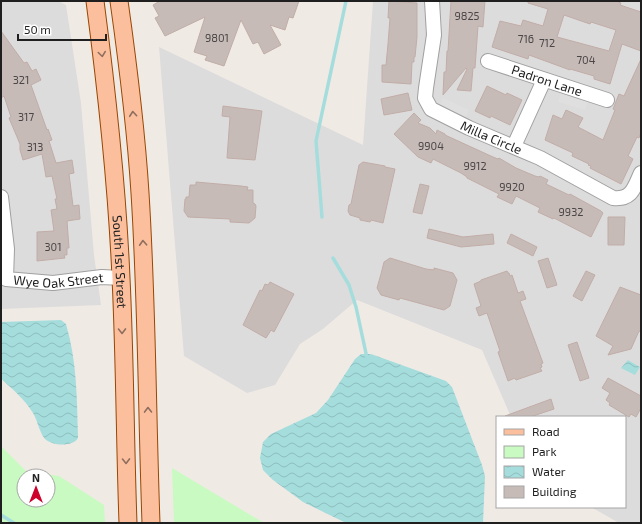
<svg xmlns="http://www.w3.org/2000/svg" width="642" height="524" font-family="'Exo 2',sans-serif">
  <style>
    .residential { fill: #dddcdc }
    .park { fill: #c9fac2; fill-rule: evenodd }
    .parking { fill: #dfdfdf }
    .water { fill: url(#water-waves) }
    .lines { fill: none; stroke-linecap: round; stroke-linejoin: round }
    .stream { stroke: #a5dddd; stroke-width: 3.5 }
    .building { fill: #c7bbb8; stroke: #c1ada7; fill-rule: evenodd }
    .minor-casing { stroke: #a0a0a0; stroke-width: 16 }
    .major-casing { stroke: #9a4600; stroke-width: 19 }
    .minor { stroke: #fff; stroke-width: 14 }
    .major { stroke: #fcbf9e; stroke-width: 17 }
    .oneway { stroke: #8e6f5e }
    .labels { text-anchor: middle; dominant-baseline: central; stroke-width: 3; stroke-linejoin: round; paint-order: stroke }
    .number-label { font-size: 11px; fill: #494645 }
    .street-label { font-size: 13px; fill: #1f1f1f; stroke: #fff }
  </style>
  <defs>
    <pattern id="water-waves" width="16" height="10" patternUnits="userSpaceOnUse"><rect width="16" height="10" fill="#a5dddd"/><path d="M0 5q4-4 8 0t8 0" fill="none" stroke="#8ebdbd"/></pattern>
  </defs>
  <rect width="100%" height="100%" fill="#f0eae5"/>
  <path class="residential" d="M1,1H58L66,5L81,103L94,255L101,305L1,309Z
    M373,1H641V523H619L591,507H625V417H511L482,350L357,300L323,329L300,344L275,385L247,393L184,356L159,47L363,145Z"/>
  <path class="park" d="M1,446L26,471L59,476L104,505L105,523H1ZM24,476H48V500H24Z
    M172,468L264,523H174Z"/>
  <path class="parking" d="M561,92L588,101L585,110L558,102Z
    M443,98L469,110L465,119L439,106Z"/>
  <path class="water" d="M61,320L66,324C77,361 77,399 78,438C73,447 52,446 45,439C39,432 38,421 33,413C25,400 13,389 1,379V322Z
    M361,354H371L446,381L452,387L482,465L485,476L483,523L344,522L303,502L273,480L263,470L260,458L263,442L271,434L316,413L328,400L355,359Z
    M628,360L640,367L635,375L621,368Z"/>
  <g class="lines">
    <path class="stream" d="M322,217L316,141L346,1
      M333,258L349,285L356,307L367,358
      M1,515L14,523"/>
  </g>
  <path class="building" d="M160,1H299L293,18L289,17L285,30L270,25L281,45L264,54L258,42L253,44L241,20L224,66L205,60L207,56L194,52L205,17L165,36L155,18L159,16L153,5Z
    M389,1L417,3V37L415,57H414V62H412L411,84L382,82V65H386L388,44L390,18H388Z
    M451,1H485L483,27L478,26L475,68H473L471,91L457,90L467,69L466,68L443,95L444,72H446L447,51H448Z
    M528,1H618V2L621,3L620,5L641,12V51L622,44L610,84L594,79V76L570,69V70L529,55L528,59L492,47L500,21L521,26L523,20L543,26L548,9L528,3ZM564,15L590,24L591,22L616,30L609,51L557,37Z
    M1,31L24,63L27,62L32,71L36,69L41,80L31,85L47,130L48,129L52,140L49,141L56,163L72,160L74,173L69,174L73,206L79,205L80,219L67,221L69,248H67V255H64L65,258L37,261V232L54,231L51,210L57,209L55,199H57L52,176L46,177L42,154L23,160L20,150V144L9,118L11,117L4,96L1,98Z
    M641,59V132L639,138L637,137L628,156L633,159L621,184L590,168L591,166L588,165L589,164L572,156L573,153L545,140L553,115L562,119L566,110L583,118L578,127L603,140L615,110L613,109L619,94L624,96Z
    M487,86L506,95L507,93L522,100L510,125L491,116L490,118L475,111Z
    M408,93L412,110L384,115L381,99Z
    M223,106L262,111L255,160L227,158L230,117L222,116Z
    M414,113L421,120L418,123L430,128L436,134L437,130L445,134V135L493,157L498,159L499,158L516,168L535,176L539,177L540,176L548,180L546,184L569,195L570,194L601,211L603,213L591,237L554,218L553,219L538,212L540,208L516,196L512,204L497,197L499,194L467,178V177L461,173L433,159L431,163L418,157L394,134Z
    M363,162L385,166V167L395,169L383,223L371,220L370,222L360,220V218L350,215L348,211L349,205L351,204L359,165Z
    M196,182L241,186L248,187L247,190H253V203L255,204L256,206L255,218L249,223L230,222V219L188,217L184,211L185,199H186V197H189L190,185H196Z
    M420,184L429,186L422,214L413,212Z
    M608,217H625L624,245H608Z
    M429,229L463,237L493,234L494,244L461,247L427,238Z
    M511,234L537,247L533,256L507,243Z
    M390,258L426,269L434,270V268L453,273L457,280L450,306L444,310L400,298L399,300L381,295L377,288L381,274L384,262Z
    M548,258L557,285L547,288L538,261Z
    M507,271L508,273H509L510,276L512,275L518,293L523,291L526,299L520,301L543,363L541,364L542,367L540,368L542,371L516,380L515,378L508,381L498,352L500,351L487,313L479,316L476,308L481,306L474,284L481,281V280Z
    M586,271L595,275L582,301L573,296Z
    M270,282L294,294L274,332L271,330L266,338L243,325L260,290L262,291L265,284L268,285Z
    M620,287L641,295V332L639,331L631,349L608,355L613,346L596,336Z
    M577,342L589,378L580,381L568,345Z
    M608,378L641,396V408L636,417L631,414L629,417L609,405L610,403L606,400L610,393L602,388Z
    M551,399L554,409L530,417H505V416Z"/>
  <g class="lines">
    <g class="minor-casing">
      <g id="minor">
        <path id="s1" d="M432,1L434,35L426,88L425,98L431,109L469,128L540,158L613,198C632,200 634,188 641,173"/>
        <path id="s2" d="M488,61L607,100"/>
        <path d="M514,146L544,80"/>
        <path id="s3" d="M1,197L7,249L6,279L53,283L102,277L121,278"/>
      </g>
    </g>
    <g class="major-casing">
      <g id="major">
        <path id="s4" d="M95,1C107,93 117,185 121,278C125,360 125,441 128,523"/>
        <path d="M119,1C128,65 136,129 140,193C147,303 147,413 151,523"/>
      </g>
    </g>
    <use href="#minor" class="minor"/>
    <use href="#major" class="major"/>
  </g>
  <defs><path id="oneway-chevron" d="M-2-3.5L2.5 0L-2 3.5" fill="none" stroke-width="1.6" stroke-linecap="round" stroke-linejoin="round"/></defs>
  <g class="oneway">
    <use href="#oneway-chevron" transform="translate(102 54) rotate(82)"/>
    <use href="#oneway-chevron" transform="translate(133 114) rotate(-95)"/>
    <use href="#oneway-chevron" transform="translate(143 243) rotate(-93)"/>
    <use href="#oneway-chevron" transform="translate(122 331) rotate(89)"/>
    <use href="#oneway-chevron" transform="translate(148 410) rotate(-91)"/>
    <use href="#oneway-chevron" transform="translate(126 461) rotate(89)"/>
  </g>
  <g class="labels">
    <g class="number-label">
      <text x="467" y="15">9825</text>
      <text x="217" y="37">9801</text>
      <text x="526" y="38">716</text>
      <text x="547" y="42">712</text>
      <text x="586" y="59">704</text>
      <text x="21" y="79">321</text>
      <text x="26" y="116">317</text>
      <text x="431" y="145">9904</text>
      <text x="35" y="146">313</text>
      <text x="475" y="165">9912</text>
      <text x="512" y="186">9920</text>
      <text x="571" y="211">9932</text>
      <text x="53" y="246">301</text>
    </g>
    <g class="street-label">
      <text stroke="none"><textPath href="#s2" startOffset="62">Padron Lane</textPath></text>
      <text stroke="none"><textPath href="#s1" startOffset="177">Milla Circle</textPath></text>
      <text stroke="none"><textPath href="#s4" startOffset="262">South 1st Street</textPath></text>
      <text stroke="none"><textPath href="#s3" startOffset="135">Wye Oak Street</textPath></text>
    </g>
  </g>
  <rect width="642" height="524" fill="none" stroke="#1f1f1f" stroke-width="4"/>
  <rect x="496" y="416" width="130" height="92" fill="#ffffff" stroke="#a5a5a5"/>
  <rect x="504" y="429" width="20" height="6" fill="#fcbf9e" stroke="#a5a5a5"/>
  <text x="532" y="436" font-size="12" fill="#1f1f1f">Road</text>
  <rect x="504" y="446" width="20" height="12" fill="#c9fac2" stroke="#a5a5a5"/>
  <text x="532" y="456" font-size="12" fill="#1f1f1f">Park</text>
  <rect x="504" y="466" width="20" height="12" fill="url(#water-waves)" stroke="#a5a5a5"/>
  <text x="532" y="476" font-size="12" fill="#1f1f1f">Water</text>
  <rect x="504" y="486" width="20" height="12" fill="#c7bbb8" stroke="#a5a5a5"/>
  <text x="532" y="496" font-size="12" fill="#1f1f1f">Building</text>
  <g transform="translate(36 488)"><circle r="19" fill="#ffffff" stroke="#a5a5a5"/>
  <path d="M0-3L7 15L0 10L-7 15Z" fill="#ce002c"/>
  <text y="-6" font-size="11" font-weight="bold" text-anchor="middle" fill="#1f1f1f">N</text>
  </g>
  <path d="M18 34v6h88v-6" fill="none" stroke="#1f1f1f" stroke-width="2"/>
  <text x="24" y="34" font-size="12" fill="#1f1f1f" stroke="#ffffff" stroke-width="3" paint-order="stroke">50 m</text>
</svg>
